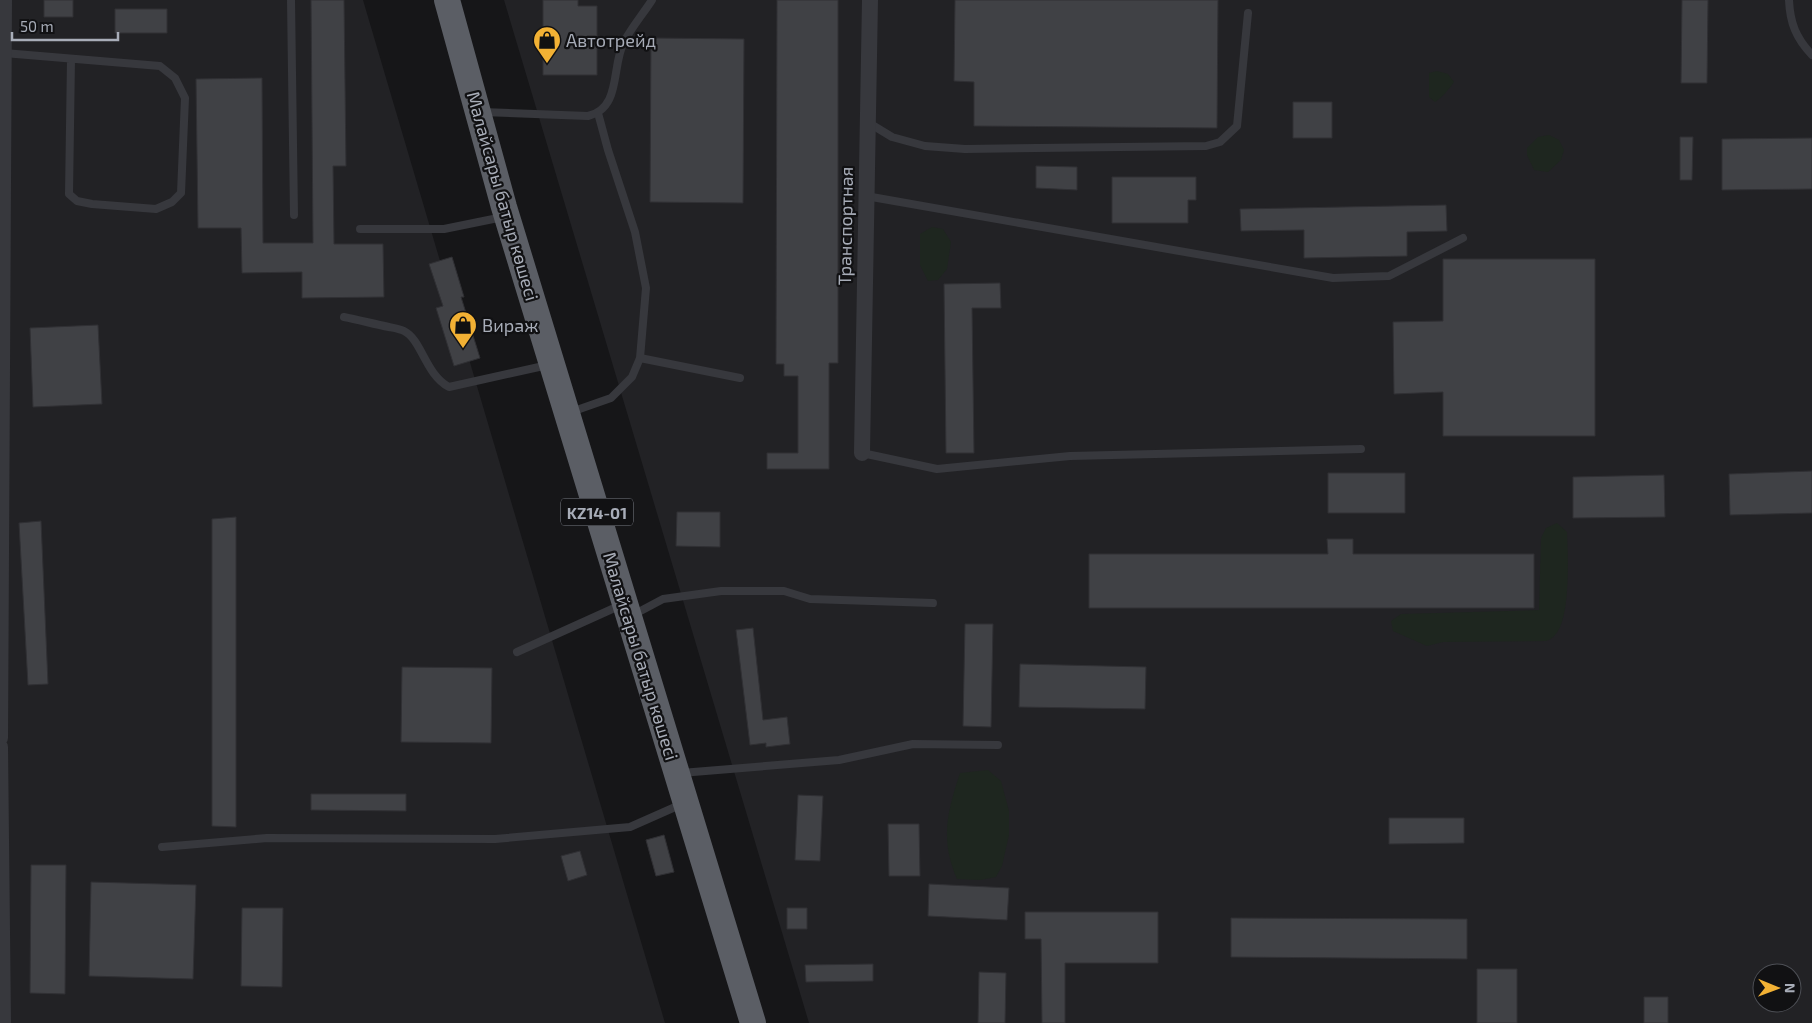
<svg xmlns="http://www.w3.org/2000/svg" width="1812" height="1023" font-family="'Exo 2',sans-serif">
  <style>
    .built { fill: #222225; fill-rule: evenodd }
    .green { fill: #1e261f }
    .building { fill: #404145; stroke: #303034 }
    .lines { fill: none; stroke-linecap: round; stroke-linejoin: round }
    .service { stroke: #37383d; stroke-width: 8 }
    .minor { stroke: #37383d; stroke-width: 16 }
    .trunk { stroke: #5b5e65; stroke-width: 26 }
    .labels { text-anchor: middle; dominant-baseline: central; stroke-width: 4.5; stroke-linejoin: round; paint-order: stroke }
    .shield { fill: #111113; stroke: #7b7e86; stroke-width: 1 }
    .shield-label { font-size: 16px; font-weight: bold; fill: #a8adb8 }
    .poi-label { font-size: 18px; fill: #a8adb8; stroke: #111113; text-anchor: start }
    .street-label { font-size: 18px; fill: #a8adb8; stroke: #111113 }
  </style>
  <rect width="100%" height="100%" fill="#161618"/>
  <path class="built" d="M0,0H363L665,1023H0Z
    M504,0H1812V1023H809ZM1762,973H1792V1003H1762Z"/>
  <path class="green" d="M1437,71L1448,74L1454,82C1449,89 1443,97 1435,102L1429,97V73Z
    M1549,135L1559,140L1564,150L1561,160L1548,172L1534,170L1527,155V148L1538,137Z
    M932,227L943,229L951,242L947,269L938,280L928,281L920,265V234Z
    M1557,523L1567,532C1568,554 1571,619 1555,635C1553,638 1549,640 1546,641L1443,642L1427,646L1393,631L1391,621L1401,614L1539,610L1541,538L1546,528Z
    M988,770L1001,781L1009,811V835L1002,866L996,877L980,880L957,879C940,839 947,813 960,773Z"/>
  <path class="building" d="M44,0H73V17H44Z
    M311,0H344L346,166H333L334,244H383L384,297L302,298V272L242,273L241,228H198L196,79L262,78L263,243H313Z
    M543,0H578V6H597V75H543Z
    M777,0H838V363H829V469H767V453H798V376H784V364H776Z
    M955,0H1218L1217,128L974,126V82L954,81Z
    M1682,0H1708L1707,83H1681Z
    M115,9H167V33H115Z
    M651,38L744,39L743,203L650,202Z
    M1293,102H1332V138H1293Z
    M1680,137H1693L1692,180H1680Z
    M1812,138V189L1722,190V139Z
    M1036,166L1077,167V190L1036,188Z
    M1112,177H1196V200H1188V223H1112Z
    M1446,205L1447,231L1407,232V256L1304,258V230L1241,231L1240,209Z
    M452,257L464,297H461L480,358L454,366L436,308L443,306L429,264Z
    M1443,259H1595V436H1443V392L1394,394L1393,322L1443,321Z
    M1000,283L1001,308H972L974,453H946L944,284Z
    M98,325L102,404L33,407L30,328Z
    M1812,471V513L1730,515L1729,474Z
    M1328,473H1405V513H1328Z
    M1664,475L1665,517L1573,518V477Z
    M677,512H720V547L676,546Z
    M236,517V827L212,826V519Z
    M41,521L48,684L28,685L19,523Z
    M1327,539H1353V554H1534V608H1089V554H1328Z
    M965,624H993L991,727L963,726Z
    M753,628L763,720L787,717L790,744L766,747V743L750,745L736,630Z
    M1020,664L1146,667L1145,709L1019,707Z
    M402,667L492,668L491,743L401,742Z
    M311,794H406V811L311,810Z
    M798,795L823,796L820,861L795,860Z
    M1389,818H1464V843L1389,844Z
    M888,824H919L920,876H889Z
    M664,835L674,872L656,876L646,840Z
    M580,851L587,875L568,881L561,856Z
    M31,865H66L65,994L30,993Z
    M91,882L196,885L193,979L89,976Z
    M929,884L1009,888L1007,920L928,916Z
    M242,908H283L282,987L241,986Z
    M787,908H807V929H787Z
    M1025,912H1158V963H1065V1023H1042L1041,939H1025Z
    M1231,918L1467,919V959L1231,957Z
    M873,964V981L806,982L805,965Z
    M1477,969H1517V1023H1477Z
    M979,972L1006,973L1005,1023H978Z
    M1644,997H1668V1023H1644Z"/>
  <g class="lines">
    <path class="service" d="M291,0L294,215
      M1789,0C1790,23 1796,38 1812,55
      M4,53L160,66L175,78L185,98L181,193L172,202L156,209L92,204L77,201L69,194L71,59
      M482,112L588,116C622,108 611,66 624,42C631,28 643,14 652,0
      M869,123L892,137L925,146L965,149L1206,146L1220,142L1237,126L1248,13
      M866,196L1333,278L1389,276L1463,238
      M360,229H444L503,217
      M344,317C359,320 374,324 389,327C394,328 400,329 404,331C422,340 425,374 449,387L548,365
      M640,358L740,378
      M571,412L611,398L632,377L640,358L646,288L635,232L608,150L598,113
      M862,453L937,469L1070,456L1361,449
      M633,615L663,599L721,591H784L810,599L933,603
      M517,652L621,605
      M681,773L839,760L913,744L998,745
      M162,847L267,838L495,839L630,827L682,804"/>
    <path class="minor" d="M862,453L870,0
      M0,738L4,0
      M0,747L3,1023"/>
    <path class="trunk" d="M447,0L504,207L753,1023"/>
  </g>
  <defs>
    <g id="shop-pin" transform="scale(1.4375)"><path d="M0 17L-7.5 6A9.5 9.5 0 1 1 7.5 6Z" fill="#f2b134" stroke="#111113"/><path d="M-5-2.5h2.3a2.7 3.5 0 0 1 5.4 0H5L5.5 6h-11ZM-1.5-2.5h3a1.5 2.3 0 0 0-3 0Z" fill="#111"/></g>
  </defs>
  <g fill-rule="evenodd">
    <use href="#shop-pin" x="547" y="40"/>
    <use href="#shop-pin" x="463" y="325"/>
  </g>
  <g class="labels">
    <rect class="shield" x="561" y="498.5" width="72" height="27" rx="4"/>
    <g class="shield-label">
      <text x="597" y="512">KZ14-01</text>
    </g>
    <g class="poi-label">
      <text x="566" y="40">Автотрейд</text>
      <text x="482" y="325">Вираж</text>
    </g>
    <g class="street-label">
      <text transform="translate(503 196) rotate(74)">Малайсары батыр көшесі</text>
      <text transform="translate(845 226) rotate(-89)">Транспортная</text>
      <text transform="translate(641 656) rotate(73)">Малайсары батыр көшесі</text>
    </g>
  </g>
  <g transform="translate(1777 988) rotate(91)"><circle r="24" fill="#111113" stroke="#4d4f55"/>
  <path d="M0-4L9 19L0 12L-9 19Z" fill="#f2b134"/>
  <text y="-8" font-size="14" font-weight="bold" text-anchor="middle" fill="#a8adb8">N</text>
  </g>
  <path d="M12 32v8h106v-8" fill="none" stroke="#a8adb8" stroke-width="2.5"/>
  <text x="20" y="32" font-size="15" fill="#a8adb8" stroke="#111113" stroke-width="4" paint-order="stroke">50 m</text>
</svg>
